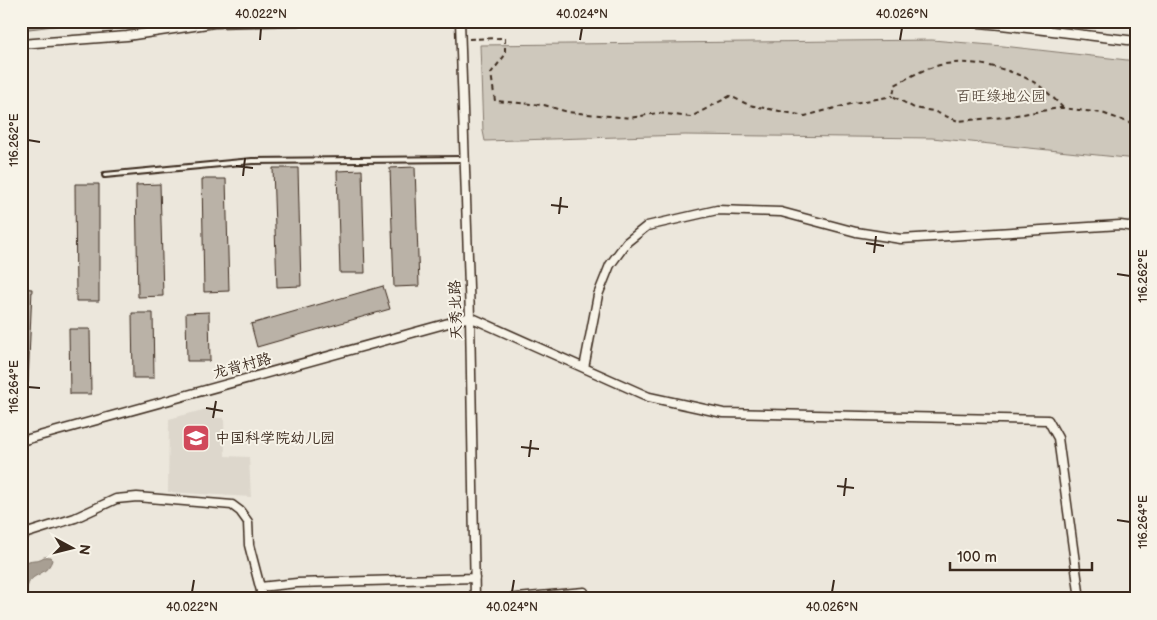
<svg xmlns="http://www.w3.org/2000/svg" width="1157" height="620" font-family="'Balsamiq Sans','LXGW WenKai TC',sans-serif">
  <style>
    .built { fill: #ddd7cc }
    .green { fill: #cec8bc; stroke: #84796d }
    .water { fill: #a89f93; stroke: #7c7064 }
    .building { fill: #bab2a7; stroke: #3b2a1e }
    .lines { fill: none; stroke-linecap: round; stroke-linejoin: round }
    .lane-casing { stroke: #3b2a1e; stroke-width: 8 }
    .street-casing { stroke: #3b2a1e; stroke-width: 11 }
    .path { stroke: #3b2a1e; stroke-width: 2; stroke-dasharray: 5 4; stroke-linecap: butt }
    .lane { stroke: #f7f3e8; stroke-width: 4 }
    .street { stroke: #f7f3e8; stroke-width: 8 }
    .ticks { fill: none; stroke: #3b2a1e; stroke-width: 2 }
    .labels { text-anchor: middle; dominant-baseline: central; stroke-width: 4; stroke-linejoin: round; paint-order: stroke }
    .park-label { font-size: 15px; fill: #605246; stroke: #f7f3e8 }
    .street-label { font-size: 15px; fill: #3b2a1e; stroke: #f7f3e8 }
    .poi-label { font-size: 15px; fill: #3b2a1e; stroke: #f7f3e8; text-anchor: start }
    .neatline { fill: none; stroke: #3b2a1e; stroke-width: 2 }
    .ticks-label { font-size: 12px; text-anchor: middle; fill: #3b2a1e }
  </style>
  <rect width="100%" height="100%" fill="#ece7dc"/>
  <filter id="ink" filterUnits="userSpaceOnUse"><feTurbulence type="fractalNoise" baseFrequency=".02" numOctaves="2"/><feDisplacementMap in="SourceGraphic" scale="10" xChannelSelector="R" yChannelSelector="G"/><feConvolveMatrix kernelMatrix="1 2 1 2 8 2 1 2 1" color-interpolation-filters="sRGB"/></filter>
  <g filter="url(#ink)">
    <path class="built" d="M214,407V418H224L225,456L249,457L251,497L168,492L169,419Z"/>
    <path class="green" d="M932,40L1003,46L1136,61V159L932,138L685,135L485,141L483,131L480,45Z"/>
    <path class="water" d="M21,21H95L21,30Z
      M44,557H50L52,560C46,580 22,570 28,599H21C21,589 17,565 29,561C36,559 38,561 44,557Z"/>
    <path class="building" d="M415,167L419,286L394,287L390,168Z
      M273,168H298L301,286L277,287Z
      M362,170L365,273H340L337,171Z
      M202,179H226L229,291L204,292Z
      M75,184H99V301H76Z
      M160,184L163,296L138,297L136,185Z
      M383,286L390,309L257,347L251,324Z
      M21,288L32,289L28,383H21Z
      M209,312L210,361H187L186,313Z
      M132,313H153L154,378H133Z
      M69,329H90L91,394H70Z"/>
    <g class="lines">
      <g class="lane-casing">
        <path id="lane" d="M105,175L252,161L464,159"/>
      </g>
      <g class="street-casing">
        <path id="street" d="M460,21L470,317L475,599
          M959,21L1001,25L1136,41
          M21,44L127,36L214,23L298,21
          M584,368L598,295L610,265L627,242L647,226L717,210L781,212L856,232L901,239L1120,225L1136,227
          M21,441L470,317L649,397L723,413L1048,420L1058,438L1080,599
          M21,535L75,518L116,499L137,497L232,505L240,511L248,522L249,545L261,591L260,599
          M260,587L297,583L475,578
          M506,599L584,592V599"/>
      </g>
      <path class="path" d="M469,39L505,38V55L491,73L495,101L544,105L568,112L630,118L657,113L691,117L730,96L749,105L805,116L854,103L893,96
        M1063,108C1054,98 1041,85 1028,79C999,65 960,57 930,68C918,72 906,79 895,85L893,96L914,108L933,111L958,121L1004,117L1060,108H1063L1102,113L1136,125"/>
      <use href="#lane" class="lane"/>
      <use href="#street" class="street"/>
    </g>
  </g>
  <path class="ticks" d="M260,40L261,28M580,40L582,28M900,40L902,28M28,140L40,142M236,166L253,168M243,176L245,158M551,205L568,207M559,214L561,197M866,243L884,246M874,253L876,236M1117,274L1130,276M28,387L40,388M206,408L223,411M213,418L216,401M521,447L539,449M529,457L531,440M837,486L854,488M844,496L846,478M1117,520L1130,522M192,592L194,580M512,592L514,580M832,592L834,580"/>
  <defs>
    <g id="school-square" transform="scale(1.4375)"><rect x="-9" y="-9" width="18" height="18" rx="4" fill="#d1495b" stroke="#f7f3e8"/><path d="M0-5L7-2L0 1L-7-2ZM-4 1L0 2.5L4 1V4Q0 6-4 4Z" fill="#fff"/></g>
  </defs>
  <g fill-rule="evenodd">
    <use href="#school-square" x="196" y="438"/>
  </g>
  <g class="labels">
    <g class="park-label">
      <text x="1001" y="96">百旺绿地公园</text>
    </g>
    <g class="street-label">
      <text transform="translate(456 310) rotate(-92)">天秀北路</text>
      <text transform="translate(242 366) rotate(-15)">龙背村路</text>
    </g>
    <g class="poi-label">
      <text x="215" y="438">中国科学院幼儿园</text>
    </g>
  </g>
  <rect width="1157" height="620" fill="none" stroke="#f7f3e8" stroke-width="55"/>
  <g transform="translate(72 548) rotate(97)" stroke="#f7f3e8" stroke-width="4" paint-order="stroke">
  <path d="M0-4L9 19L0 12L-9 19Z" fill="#3b2a1e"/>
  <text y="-8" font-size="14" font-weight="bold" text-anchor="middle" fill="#3b2a1e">N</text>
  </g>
  <path d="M950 562v8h142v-8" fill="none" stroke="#3b2a1e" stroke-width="2.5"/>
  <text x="957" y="562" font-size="15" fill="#3b2a1e" stroke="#f7f3e8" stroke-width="4" paint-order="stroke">100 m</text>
  <rect x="28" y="28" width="1102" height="564" class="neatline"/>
  <g class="ticks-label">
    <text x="261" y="18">40.022°N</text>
    <text x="582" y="18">40.024°N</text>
    <text x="902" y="18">40.026°N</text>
    <text transform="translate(14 140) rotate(-90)" y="4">116.262°E</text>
    <text transform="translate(1143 276) rotate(-90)" y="4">116.262°E</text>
    <text transform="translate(14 387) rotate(-90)" y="4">116.264°E</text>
    <text transform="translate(1143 522) rotate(-90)" y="4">116.264°E</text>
    <text x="192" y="611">40.022°N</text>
    <text x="512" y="611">40.024°N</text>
    <text x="832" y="611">40.026°N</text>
  </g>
</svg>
